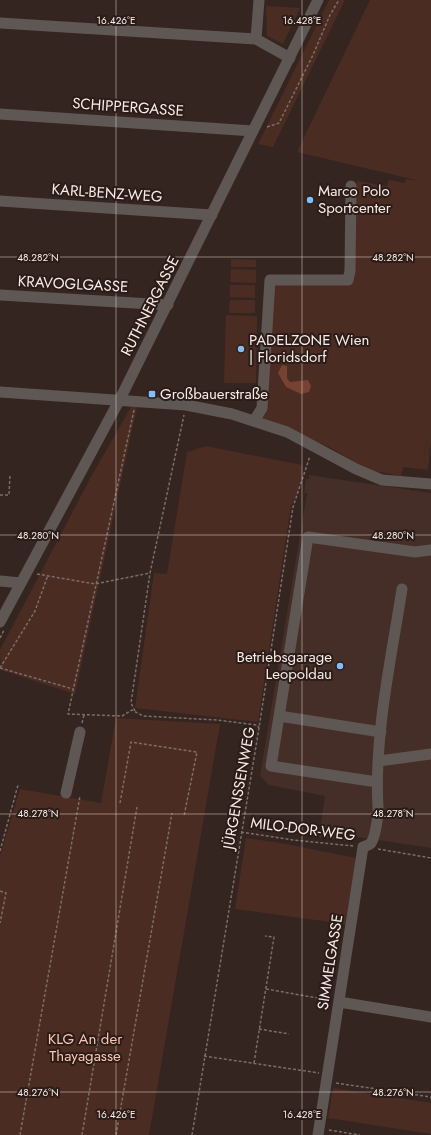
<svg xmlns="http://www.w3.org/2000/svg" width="431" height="1135" font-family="Jost,sans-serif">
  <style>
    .built { fill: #442e27 }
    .green { fill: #4b2c22 }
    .water { fill: #774231 }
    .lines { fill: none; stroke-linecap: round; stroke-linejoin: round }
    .path { stroke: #7b6d68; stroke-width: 1.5; stroke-dasharray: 3 2; stroke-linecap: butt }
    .minor { stroke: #5f5754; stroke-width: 11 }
    .ticks { fill: none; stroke: #f6ebe7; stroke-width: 1; stroke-opacity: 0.45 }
    .poi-dot { fill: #80bdfa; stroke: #2b1c17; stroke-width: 1.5 }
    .labels { text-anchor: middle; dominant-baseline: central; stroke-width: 4; stroke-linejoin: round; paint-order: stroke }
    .street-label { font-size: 15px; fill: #f6ebe7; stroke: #2b1c17 }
    .poi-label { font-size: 15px; fill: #f6ebe7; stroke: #2b1c17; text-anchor: start }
    .park-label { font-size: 15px; fill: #fac6b4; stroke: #2b1c17 }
    .ticks-label { font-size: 10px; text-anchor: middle; fill: #f6ebe7; stroke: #2b1c17; stroke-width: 4; stroke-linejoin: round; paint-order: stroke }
  </style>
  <rect width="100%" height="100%" fill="#352520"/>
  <path class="built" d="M309,475L431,493V848L351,836L350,842L319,837L325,796L269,785L260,776L307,493H304L306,479H309Z"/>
  <path class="green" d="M329,0H345L273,147L258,144Z
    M370,0H431V439L428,470L403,467L401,476L370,470L352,461L333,449L260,417L270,282L343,284L349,224L357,181L387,186L389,180L405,183L406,179L420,181L297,152Z
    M266,6L300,8L283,44L267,36Z
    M231,259L256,260V267H231Z
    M231,269L256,270V283L230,282Z
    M230,285H255V298L230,297Z
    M230,300H255V313H229Z
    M226,315L257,316L256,383H224Z
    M131,407H137L75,694L1,670L0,650L92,475Z
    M206,446L302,465C305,477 298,495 291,505L258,722L135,708L154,573L167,574L187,452Z
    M116,718L220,724L149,1135H0V856L20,789L101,803Z
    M246,838L281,843L356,858L345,924L235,909Z
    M333,1088L431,1103V1134L328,1118Z"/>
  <path class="water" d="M282,365L287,366V378L290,382L308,380L311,386L309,392L301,394L286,387L278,373Z"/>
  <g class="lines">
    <path class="path" d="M267,127L279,123L313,55L330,15L339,0
      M134,410L68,714L122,716L132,710L143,716L217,720L257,725L259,728
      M0,495H9L10,475
      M37,574L95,584L150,573
      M0,638L4,630
      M0,668L35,611L48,575
      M0,668L73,689
      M135,711L131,703L132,696L150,573L184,415
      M82,723L84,715
      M120,803L131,742L197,752L184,816
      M241,832L293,840L354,846
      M378,849L431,858
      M0,851L18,785
      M0,891L6,893L0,923
      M266,989L329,1000
      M259,1029L289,1034
      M204,1056L319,1073
      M254,1063L274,937L265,936
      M336,1083L431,1097
      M329,1130L360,1135
      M20,1135L80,796
      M82,1135L137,807
      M116,1135L172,813
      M192,1135L259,728L293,507L310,456"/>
    <path class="minor" d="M0,23L256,39L290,58
      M256,39L259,0
      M0,114L253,131
      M0,201L212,215
      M0,295L168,305
      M0,392L186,405L232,414L287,432L356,469L382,480L431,484
      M254,421L262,408L270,280H348L350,271L351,186
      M0,581L21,583
      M0,622L120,399L318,0
      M279,716L381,732
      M379,761L431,754
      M377,782L271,766L308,537L415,552L431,550
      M66,793L80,732
      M339,1002L431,1017
      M318,1135L363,847C366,846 369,845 371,843C375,838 379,813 378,807C374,735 391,660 402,589"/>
  </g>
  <path class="ticks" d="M116,0V1135M302,0V1135M0,257H431M0,535H431M0,814H431M0,1092H431"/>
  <g class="poi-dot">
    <circle cx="310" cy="200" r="4"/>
    <circle cx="241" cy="349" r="4"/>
    <rect x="148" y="390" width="8" height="8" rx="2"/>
    <circle cx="340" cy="666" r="4"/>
  </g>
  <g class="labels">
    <g class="street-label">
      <text transform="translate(128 107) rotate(4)">SCHIPPERGASSE</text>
      <text transform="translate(107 193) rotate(4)">KARL-BENZ-WEG</text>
      <text transform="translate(73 284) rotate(3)">KRAVOGLGASSE</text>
      <text transform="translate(150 306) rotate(-63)">RUTHNERGASSE</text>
      <text transform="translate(239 788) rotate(-80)">JÜRGENSSENWEG</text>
      <text transform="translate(303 829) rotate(7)">MILO-DOR-WEG</text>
      <text transform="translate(330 962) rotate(-81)">SIMMELGASSE</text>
    </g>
    <g class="poi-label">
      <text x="318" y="191">Marco Polo<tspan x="318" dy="17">Sportcenter</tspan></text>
      <text x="249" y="340">PADELZONE Wien<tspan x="249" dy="17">| Floridsdorf</tspan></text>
      <text x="160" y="394">Großbauerstraße</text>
      <text x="332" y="657" text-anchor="end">Betriebsgarage<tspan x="332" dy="17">Leopoldau</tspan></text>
    </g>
    <g class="park-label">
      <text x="85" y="1039">KLG An der<tspan x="85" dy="17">Thayagasse</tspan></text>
    </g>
  </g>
  <g class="ticks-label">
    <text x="116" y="24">16.426°E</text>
    <text x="302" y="24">16.428°E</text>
    <text x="38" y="261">48.282°N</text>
    <text x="393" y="261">48.282°N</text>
    <text x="38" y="539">48.280°N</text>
    <text x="393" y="539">48.280°N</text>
    <text x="38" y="817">48.278°N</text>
    <text x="393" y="817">48.278°N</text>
    <text x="38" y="1096">48.276°N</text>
    <text x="393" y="1096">48.276°N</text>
    <text x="116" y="1118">16.426°E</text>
    <text x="302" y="1118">16.428°E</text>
  </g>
</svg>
